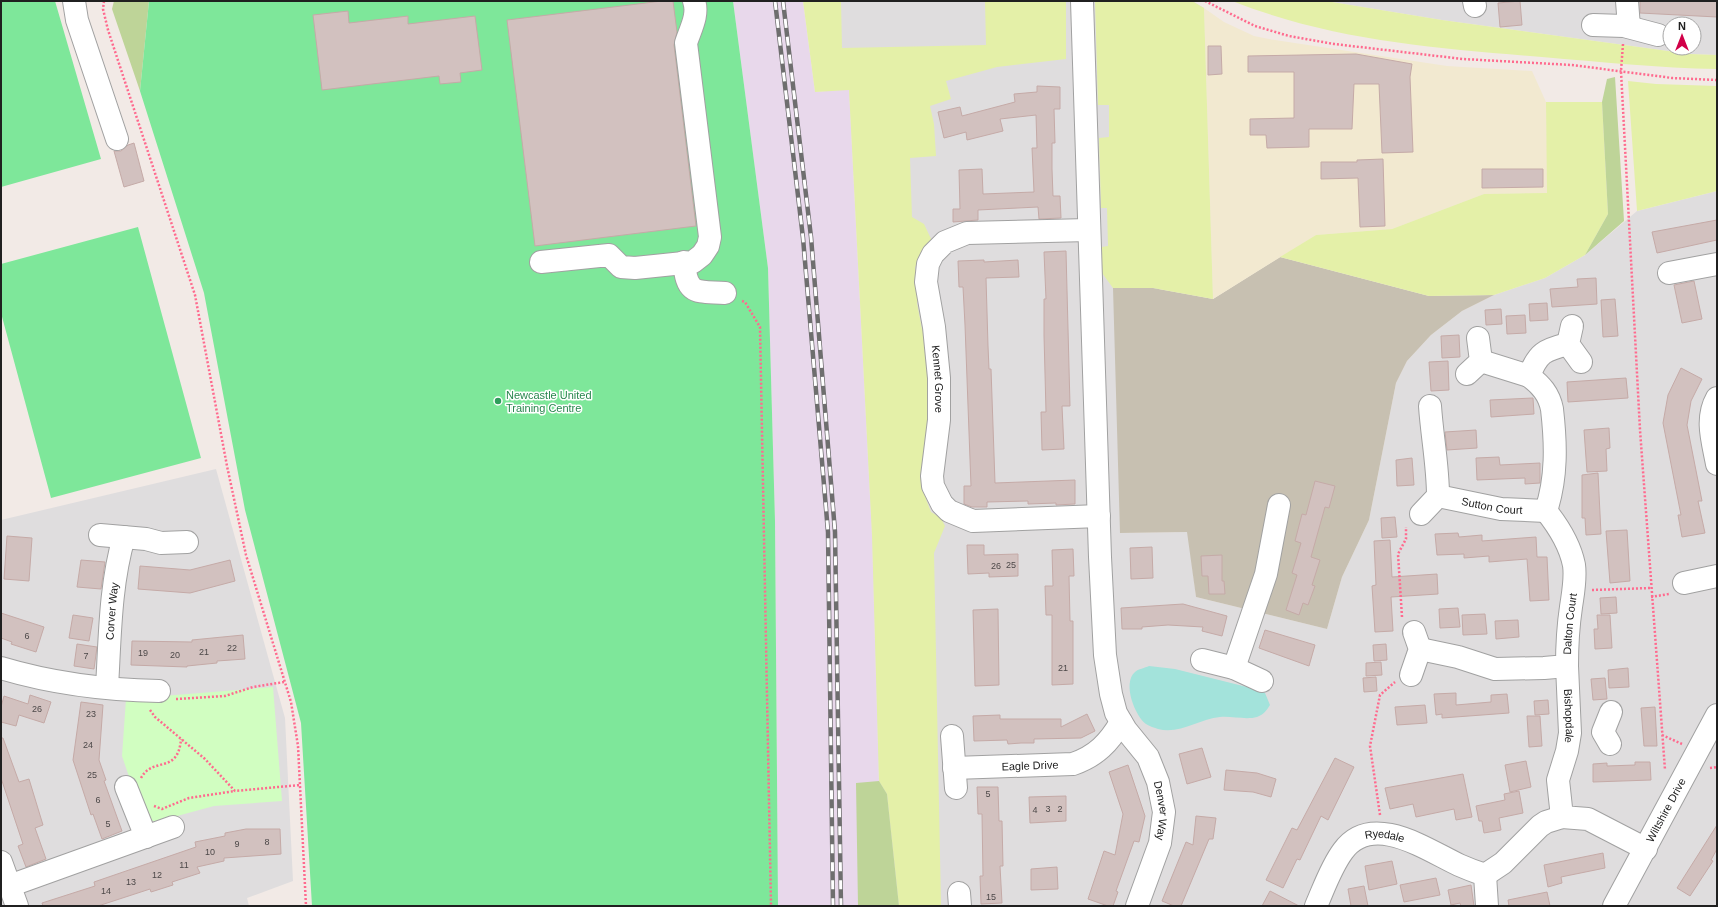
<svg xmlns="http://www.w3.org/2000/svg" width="1718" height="907" font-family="Helvetica,sans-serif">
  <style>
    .residential { fill: #dfddde; fill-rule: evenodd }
    .industrial { fill: #e8d8eb }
    .construction { fill: #c7c0b1 }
    .farmland { fill: #f2e9d0 }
    .grass { fill: #e4f0a8 }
    .forest { fill: #bed498 }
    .park { fill: #d1fec1 }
    .pitch { fill: #7ee79a }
    .water { fill: #a3e3db }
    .building { fill: #d2c1bf; stroke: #c5aaa7 }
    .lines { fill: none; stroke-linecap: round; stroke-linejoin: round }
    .minor-casing { stroke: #a1a1a1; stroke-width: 24 }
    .path { stroke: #ff6a8e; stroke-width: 2.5; stroke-dasharray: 2 2; stroke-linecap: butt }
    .minor { stroke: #fff; stroke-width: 22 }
    .rail-casing { stroke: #6e6e6e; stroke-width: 4.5 }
    .rail { stroke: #fff; stroke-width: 3; stroke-dasharray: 9; stroke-linecap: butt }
    .leisure-dot { fill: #2e9e5b; stroke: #fff; stroke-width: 1.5 }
    .labels { text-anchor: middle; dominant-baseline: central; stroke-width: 3; stroke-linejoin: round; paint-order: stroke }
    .number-label { font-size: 9px; fill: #4c4848 }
    .street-label { font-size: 11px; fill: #202020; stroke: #fff }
    .leisure-label { font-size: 11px; fill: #27864d; stroke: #fff; text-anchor: start }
  </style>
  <rect width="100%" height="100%" fill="#f2eae6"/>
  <path class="residential" d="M841,1H1192L1204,8L1120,533L1188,532L1196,597L1327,629L1342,577L1369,520L1396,383L1407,361L1431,335L1462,311L1494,295L1545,278L1585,255L1637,211L1717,191V906H899L887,794L879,781L872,535L858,247L849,89L841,48Z
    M1326,1H1717V55L1690,54L1442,20ZM1670,24H1694V48H1670Z
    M216,469L285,718L293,881L247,898L249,906H1V520Z"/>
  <path class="industrial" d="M733,1H803L815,92L849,89L872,535L879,781L899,906H778L775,521L768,268Z"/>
  <path class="construction" d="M1280,257L1429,296L1494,295L1462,311L1431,335L1407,361L1396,383L1369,520L1342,577L1327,629L1196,597L1187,532L1120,533L1113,288H1153L1213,299Z"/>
  <path class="farmland" d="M1204,8L1224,22L1254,36L1269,39L1447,66L1532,71L1546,102L1548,193L1484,194L1392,229L1316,235L1213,299Z"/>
  <path class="grass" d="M803,1H841L842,48L986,45L985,1H1066V59L997,67L946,81L951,99L930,106L934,124L936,156L910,158L912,217L924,224L933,243L921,252L915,268L918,274L921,296L917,303L922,329L927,335L931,424L925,439L926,499L931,512L941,518L945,526L934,553L941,906H899L887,794L879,781L872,535L849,90L815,92Z
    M1095,1H1192L1204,8L1213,299L1153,288H1113L1102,273V247L1108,246L1107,208H1101L1099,138L1109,137V105H1098Z
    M1232,1H1326L1442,20L1690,54L1717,55V69C1659,68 1601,62 1542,57C1434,48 1334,41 1232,1Z
    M1628,81L1656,84L1717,86V191L1637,211Z
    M1546,102H1602L1608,214L1585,255L1545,278L1494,295L1429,296L1280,257L1316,235L1392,229L1484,194L1547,193Z"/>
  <path class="forest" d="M114,1H149L140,91L112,9Z
    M1615,77L1624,221L1585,255L1608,214L1602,102L1607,79Z
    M879,781L887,794L899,906H858L856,783Z"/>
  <path class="park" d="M273,687L282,801L214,806L155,822L142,815L122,756L126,699Z"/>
  <path class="pitch" d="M1,1H55L101,159L1,187Z
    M149,1H733L768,268L775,521L778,906H312L301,723L245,510L204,293L140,91Z
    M138,227L201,458L51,498L1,313V264Z"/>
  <path class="water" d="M1149,666L1175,669L1259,690L1265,693L1270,705C1267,710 1263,715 1257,717C1246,720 1232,716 1220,717C1199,719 1179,735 1158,729C1155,728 1149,726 1146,724C1135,716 1122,683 1135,672C1138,669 1145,668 1149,666Z"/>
  <path class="building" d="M662,1H673L677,32L674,45L696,226L535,246L507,20Z
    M1520,1L1522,25L1500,27L1498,3Z
    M1640,1H1717V17L1640,13Z
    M348,11L349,23L408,16V24L475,16L482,70L460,73L461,82L440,84L439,76L322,90L313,15Z
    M1208,46H1221L1222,74L1208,75Z
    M1356,54L1412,64L1410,77L1413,152L1382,153L1379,84H1354L1352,129H1309V147L1267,148L1266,135H1250V119L1294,118V72H1248V56Z
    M1037,86L1060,87V109H1054L1055,143H1052V169L1053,196H1060L1061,218L1039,219L1038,207L978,210V220L953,222V209H960L959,170L982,169L983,194L1034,192L1032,148H1037L1036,115L1000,119L1003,131L967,140L966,132L944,138L938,112L960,107L962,116L1015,102L1014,94L1037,92Z
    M134,143L144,181L124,187L114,151H121L128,145Z
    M1383,159L1385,226L1360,227L1358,178L1321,179V162H1357V160Z
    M1482,169H1543V187L1482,188Z
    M1717,220V240L1657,253L1652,232Z
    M1066,251L1070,406H1062L1064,449L1042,450L1041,412H1046L1044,335V299H1046L1044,252Z
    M984,260V262L1018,260L1019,277L986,278L988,346L989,369H991L995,483L1075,480V504L1056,505V503L1028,504V501L987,502V507H972L964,504V486H971L965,325L963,287H959L958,261Z
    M1596,278L1597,304L1552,307L1550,289L1578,287L1577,279Z
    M1694,281L1702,319L1682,323L1674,285Z
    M1615,299L1618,336L1603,337L1601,300Z
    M1547,303L1548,320L1530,321L1529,304Z
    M1501,309L1502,324L1486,325L1485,310Z
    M1525,315L1526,333L1507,334L1506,316Z
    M1459,335L1460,357L1442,358L1441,336Z
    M1448,361L1449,390L1431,391L1429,362Z
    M1681,368L1702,379L1691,401L1687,425L1702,501H1698L1705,533L1682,537L1678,515H1681L1663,423L1668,395Z
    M1626,378L1628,398L1568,402L1567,382Z
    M1533,398L1534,414L1491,417L1490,400Z
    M1609,428L1610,448L1606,449L1607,471L1587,472L1584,430Z
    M1476,430L1477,448L1447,450L1445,432Z
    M1499,457L1500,465L1540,463V483L1525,484V478L1477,480L1476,458Z
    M1412,458L1414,485L1397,486L1396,460Z
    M1598,473L1601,534L1586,535L1585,518H1582V475Z
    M1315,481L1335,486L1329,508L1325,507L1311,557L1320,560L1312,585L1315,586L1308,605L1303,603L1299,615L1286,610L1297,575L1292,573L1301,543L1295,541L1302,514L1306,515Z
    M1395,517L1397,537L1382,538L1381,518Z
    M1627,530L1630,581L1610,583L1606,531Z
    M1458,533L1459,537L1482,535V541L1536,537L1537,557H1547L1549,600L1530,601L1527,559L1489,562V556L1464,558V554L1437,555L1435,534Z
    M7,536L32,538L29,581L4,579Z
    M1390,540L1392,577L1437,574L1438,594L1391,597L1393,631L1375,632L1372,586L1376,585L1374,541Z
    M967,545H984V555L1018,554V576L989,577V573L968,574Z
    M1152,547L1153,578L1131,579L1130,548Z
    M1073,549L1074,576H1069L1070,621H1073V684L1052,685V615H1046L1045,586H1053L1052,550Z
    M1222,555V581H1224L1225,594H1209L1208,576H1202L1201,556Z
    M81,560L105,562L101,589L77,587Z
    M230,560L235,581L190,593L138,589L140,566L190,570Z
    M1616,597L1617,613L1601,614L1600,598Z
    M1183,604L1227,616L1222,636L1202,631L1203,627L1168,625L1142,627V629H1122L1121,608Z
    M1458,608L1460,627L1440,628L1439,609Z
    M998,609L999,685L975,686L973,610Z
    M1,613L44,627L36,652L11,644L12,642L1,638Z
    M1485,614L1487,634L1463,635L1462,615Z
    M73,615L93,618L89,641L69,638Z
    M1597,615H1610L1612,648L1595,649L1594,629H1598Z
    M1518,620L1519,637L1496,639L1495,621Z
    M1265,630L1315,645L1309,666L1259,648Z
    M243,635L245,659L217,661V663L187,666V667L131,665L132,641L192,642V640Z
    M77,644L97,647L94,669L74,666Z
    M1386,644L1387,660L1374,661L1373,645Z
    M1381,662L1382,675L1366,676V663Z
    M1628,668L1629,687L1609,688L1608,670Z
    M1376,677L1377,691L1364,692L1363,678Z
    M1605,678L1607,699L1593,700L1591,679Z
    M1456,693V705L1491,702V695L1507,694L1509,713L1442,718V714L1436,715L1434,694Z
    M30,695L51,702L44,723L19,715L16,726L1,722V707L4,696L28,704Z
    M1548,700L1549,714L1535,715L1534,701Z
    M81,702L103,705L99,760L106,780L104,781L122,831L102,839L93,814L91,815L73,760Z
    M1425,705L1427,723L1397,725L1395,707Z
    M1655,707L1657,746H1644L1641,708Z
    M1087,714L1095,731L1081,738L1034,739V743H1021L1008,744L1007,740L974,741L973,716L1000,715V719H1061V727Z
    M1527,716H1540L1542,746L1529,747Z
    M1,738H3L19,782L29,779L43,825L35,828L46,859L26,867L18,846L23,844L1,778Z
    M1202,748L1211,777L1187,784L1179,754Z
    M1335,758L1354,767L1328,820L1321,816L1300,860L1297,859L1283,888L1266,880L1292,828L1297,830Z
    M1526,761L1531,787L1510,792L1505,765Z
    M1635,762H1650L1651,780L1593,782V764L1607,763V766L1635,765Z
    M1128,765L1145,816L1139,842L1134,841L1116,891L1118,892L1113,906H1108L1088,899L1104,851L1115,855L1123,814L1109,772Z
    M1226,770L1257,773L1276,779L1271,797L1253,792L1224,790Z
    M1463,774L1472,817L1456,820L1454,809L1416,817L1413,804L1390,809L1385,788Z
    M977,787H998L999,821H1002L1003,866H1000L1002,903L981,904L980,876H983L982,814H978Z
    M1519,791L1523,813L1499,818L1501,830L1484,833L1482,821H1479L1476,806L1505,800L1504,794Z
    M1066,796V821L1030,823L1029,797Z
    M1196,816L1216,818L1213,839H1209L1181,906H1174L1162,901L1186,842L1193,845Z
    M1717,825V849L1711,860L1713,861L1690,896L1677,888Z
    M246,829H280L281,854L224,858V861L197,867L200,873L172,882L173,885L151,892L150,889L98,906H43L42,903L95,886L94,882L196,847L195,842L225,836V833Z
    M1603,853L1605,868L1561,877L1562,883L1548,887L1544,865Z
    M1392,861L1397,884L1369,890L1365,866Z
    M1057,867L1058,889L1031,890V869Z
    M1436,878L1440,895L1404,902L1400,885Z
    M1471,885L1474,906H1461L1460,903L1451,905L1448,890Z
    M1364,886L1368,906H1351L1348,889Z
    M1270,891L1299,906H1262Z
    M1547,892L1550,906H1509L1508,900Z"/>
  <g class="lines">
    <g class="minor-casing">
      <g id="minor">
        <path d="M74,1L77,20L117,139"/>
        <path id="s1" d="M1082,1L1100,557L1105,655L1111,694L1116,713L1126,730L1148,757L1158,782L1164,812L1160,843L1137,906"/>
        <path d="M1474,1L1475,6"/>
        <path d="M1627,1L1629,27"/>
        <path d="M1593,25L1624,26L1658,35"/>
        <path id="s2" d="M1089,230L967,233L945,242L933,254L928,264L926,282L934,327L939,378V420L932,476L933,486L942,504L949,511L973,521L1099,516"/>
        <path d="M541,262L609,255L621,267L635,268L693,262L702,255L708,246L710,237L686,43C690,30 699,15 694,1"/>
        <path d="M684,262C687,296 696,291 725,293"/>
        <path d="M1669,273L1717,264"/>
        <path d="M1572,326L1568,344L1581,362"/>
        <path d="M1481,361L1529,376C1538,353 1544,350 1568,344"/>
        <path d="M1467,374L1481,361L1478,338"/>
        <path d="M1529,376C1541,385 1549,394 1552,409C1556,444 1557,477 1546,511"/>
        <path d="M1717,398C1705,419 1713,442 1717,464"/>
        <path id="s3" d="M1438,496L1501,509L1546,511"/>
        <path d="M1421,514L1438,496C1438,466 1432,436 1430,406"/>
        <path d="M100,535L146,539L161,543L187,542"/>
        <path d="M1684,583L1717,576"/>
        <path id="s4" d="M1420,649L1458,657L1495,669L1544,668L1567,666C1567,646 1568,627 1571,607C1573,593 1576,579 1574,565C1570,545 1558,526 1546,511"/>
        <path d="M1202,660L1234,668L1262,681"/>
        <path id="s5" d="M1567,666L1570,733L1567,751L1558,780L1562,817L1588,819L1646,849"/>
        <path d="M1,668C51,683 107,690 159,691"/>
        <path d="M1234,668L1266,574L1279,505"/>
        <path d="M1411,675L1420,649L1414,632"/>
        <path id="s6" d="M107,687C110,637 110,585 124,537"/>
        <path d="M952,736L956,788"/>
        <path d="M1610,744L1603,732L1611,712"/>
        <path id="s7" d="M954,768L1073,764C1096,756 1109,743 1121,722"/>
        <path d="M126,787L146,837"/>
        <path d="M1,862L17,906"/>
        <path d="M1485,875L1503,863L1540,826L1546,822L1562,817"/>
        <path d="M9,886L173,827"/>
        <path d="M959,893L960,906"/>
        <path id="s8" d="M1316,906C1324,888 1331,867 1343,851C1372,811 1427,850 1459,865C1468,869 1476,872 1485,875L1487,906"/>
        <path id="s9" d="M1614,906L1717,715"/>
      </g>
    </g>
    <path class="path" d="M104,1L103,9L108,30L195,295L227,466L246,555L291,702L298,746L306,906
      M1205,1L1255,26L1289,36L1334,44L1463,59L1572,65L1672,78L1717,80
      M1623,44L1621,71L1640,430L1665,770
      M742,301L745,302L760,327L771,906
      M1592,590L1651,588
      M1651,597L1669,594
      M1402,617L1398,554L1406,539V527
      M176,699L225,696L253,687L284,682
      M150,710L155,717L205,759L235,791L300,785
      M1662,735L1682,744
      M1710,768L1717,767
      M141,778C153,756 178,775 181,739
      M154,806L162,809L189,798L235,791
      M1380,815L1370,746L1380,695L1395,682"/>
    <use href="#minor" class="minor"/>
    <g class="rail-casing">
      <path id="rail" d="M775,1L803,238L828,532L833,906
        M783,1L811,237L835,532L841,906"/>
    </g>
    <use href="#rail" class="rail"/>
  </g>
  <circle class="leisure-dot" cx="498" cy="401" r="4"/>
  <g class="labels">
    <g class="number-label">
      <text x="1011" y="565">25</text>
      <text x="996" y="566">26</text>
      <text x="27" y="636">6</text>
      <text x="232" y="648">22</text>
      <text x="204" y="652">21</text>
      <text x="143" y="653">19</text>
      <text x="175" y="655">20</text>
      <text x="86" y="656">7</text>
      <text x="1063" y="668">21</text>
      <text x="37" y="709">26</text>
      <text x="91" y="714">23</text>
      <text x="88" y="745">24</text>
      <text x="92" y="775">25</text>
      <text x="988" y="794">5</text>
      <text x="98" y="800">6</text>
      <text x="1048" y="809">3</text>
      <text x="1060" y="809">2</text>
      <text x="1035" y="810">4</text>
      <text x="108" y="824">5</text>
      <text x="267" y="842">8</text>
      <text x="237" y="844">9</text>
      <text x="210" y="852">10</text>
      <text x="184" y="865">11</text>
      <text x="157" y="875">12</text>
      <text x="131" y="882">13</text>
      <text x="106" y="891">14</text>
      <text x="991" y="897">15</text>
    </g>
    <g class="street-label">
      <text stroke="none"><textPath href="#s2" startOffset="290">Kennet Grove</textPath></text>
      <text stroke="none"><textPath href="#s3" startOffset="55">Sutton Court</textPath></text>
      <text stroke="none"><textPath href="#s6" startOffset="76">Corver Way</textPath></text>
      <text stroke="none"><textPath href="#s4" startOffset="192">Dalton Court</textPath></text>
      <text stroke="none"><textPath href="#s5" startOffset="50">Bishopdale</textPath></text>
      <text stroke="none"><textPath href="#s7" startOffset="76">Eagle Drive</textPath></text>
      <text stroke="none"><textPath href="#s1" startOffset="824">Denver Way</textPath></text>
      <text stroke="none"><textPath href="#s9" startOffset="109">Wiltshire Drive</textPath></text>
      <text stroke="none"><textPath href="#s8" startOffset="109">Ryedale</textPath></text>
    </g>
    <g class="leisure-label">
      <text x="506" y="395">Newcastle United<tspan x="506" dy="13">Training Centre</tspan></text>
    </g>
  </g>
  <rect width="1718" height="907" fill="none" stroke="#202020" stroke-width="4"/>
  <g transform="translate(1682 36)"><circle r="19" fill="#ffffff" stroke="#a6a6a6"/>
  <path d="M0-3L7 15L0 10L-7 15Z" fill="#d10048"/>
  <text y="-6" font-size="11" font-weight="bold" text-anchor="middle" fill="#202020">N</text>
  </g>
</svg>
